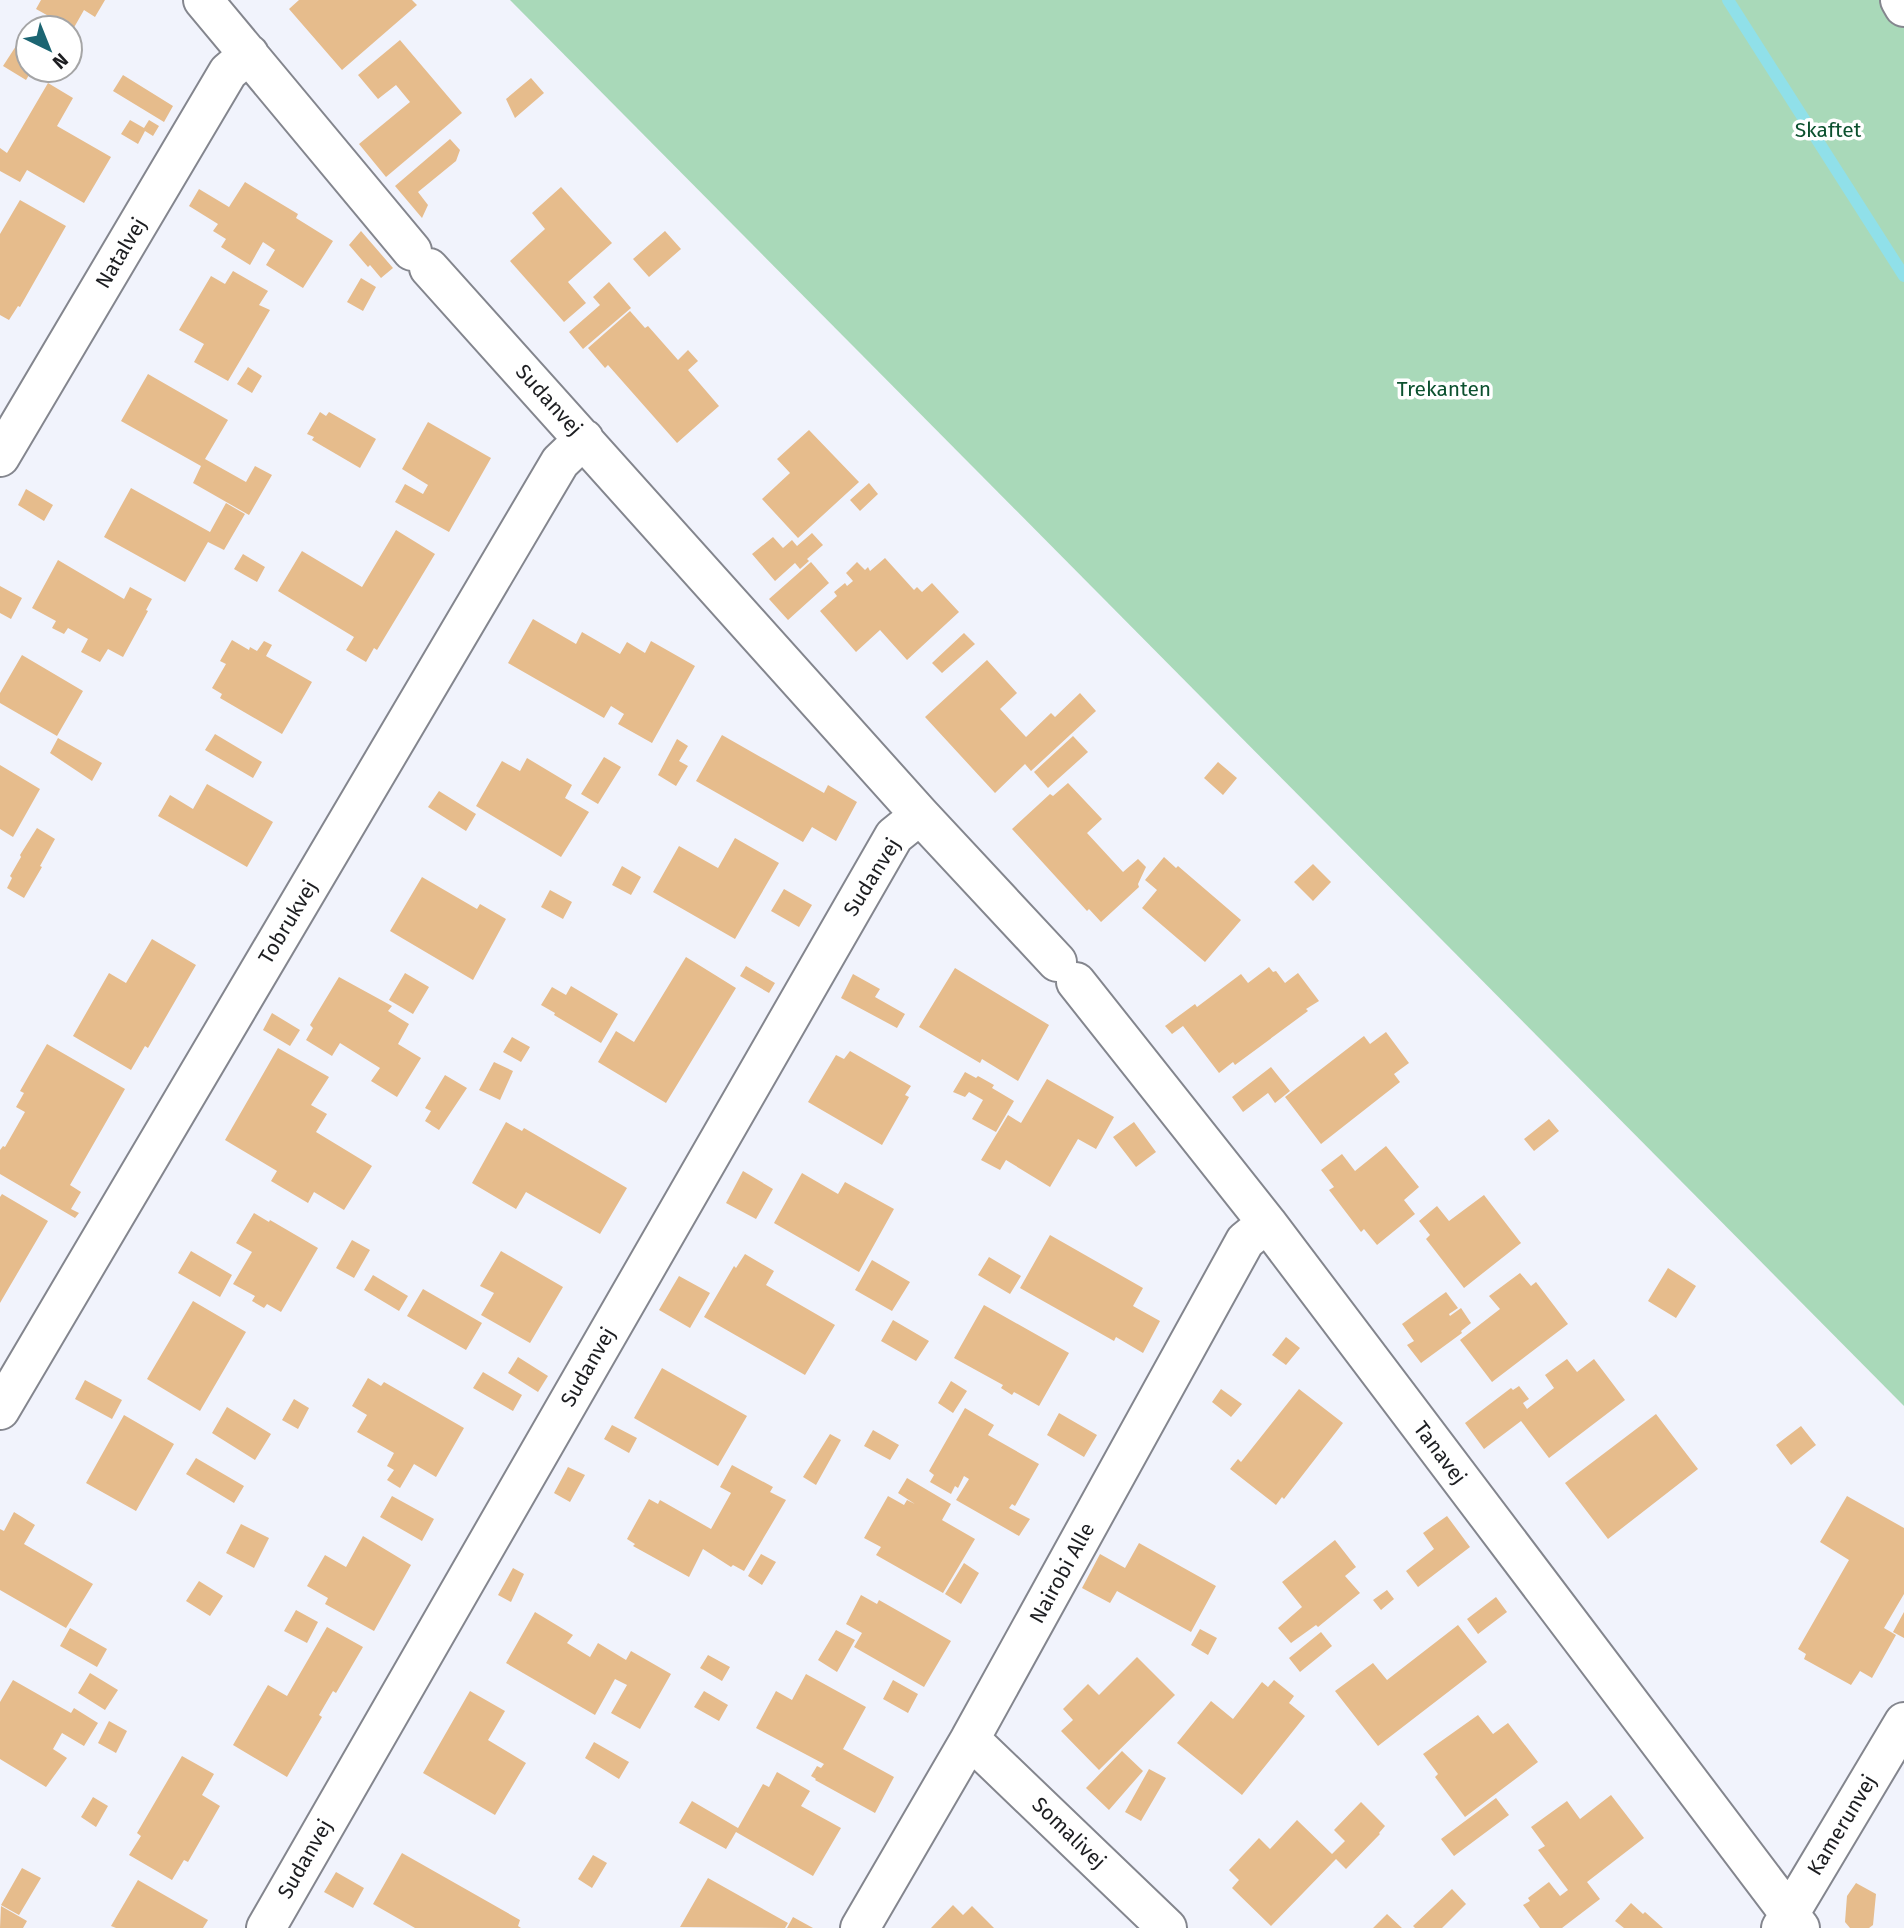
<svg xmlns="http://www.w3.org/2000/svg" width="1904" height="1928" font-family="'Fira Sans',sans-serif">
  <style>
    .green { fill: #a9d9b9 }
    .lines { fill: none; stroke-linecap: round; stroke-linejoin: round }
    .stream { stroke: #90e0e9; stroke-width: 12 }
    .building { fill: #e6bc8c }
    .minor-casing { stroke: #84868e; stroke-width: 42 }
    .minor { stroke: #fff; stroke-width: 38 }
    .labels { text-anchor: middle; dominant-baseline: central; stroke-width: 7; stroke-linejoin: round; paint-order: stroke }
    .park-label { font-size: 21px; fill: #0c512f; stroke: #fff }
    .street-label { font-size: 21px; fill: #1d1e21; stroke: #fff }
  </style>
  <rect width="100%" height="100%" fill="#f1f3fc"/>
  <path class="green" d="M510,0H1904V1406Z"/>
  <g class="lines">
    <path class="stream" d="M1728,0L1904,276"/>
  </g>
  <path class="building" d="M41,0H105L95,17L84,10L72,31L70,28L36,9Z
    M299,0H412L417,5L342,70L289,9Z
    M400,40L462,113L386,177L359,144L410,102L396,85L378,99L358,75Z
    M16,46L28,54V70H32L26,80L3,66Z
    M123,75L173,106L164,122L113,91Z
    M531,78L544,93L515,118L506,99Z
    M48,83L73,98L57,126L111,157L84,203L27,170L20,182L0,171V148L7,153Z
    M130,120L144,128L149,120L159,126L153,136L145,131L138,144L121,134Z
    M450,139L460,150L456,161L418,192L428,205L422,218L395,186Z
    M245,182L298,214L296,218L333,241L303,288L266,265L275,250L263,242L250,265L221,247L226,239L213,231L218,224L189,206L199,189L229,207Z
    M561,187L612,243L568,282L586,303L564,322L510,261L545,229L532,213Z
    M20,200L66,226L20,307L18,306L9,320L0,315V234Z
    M361,231L393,268L381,278L370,265L368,267L349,245Z
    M665,231L681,249L649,277L633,259Z
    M233,271L268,291L259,305L270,310L228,381L194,362L204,344L179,330L211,276L225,284Z
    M361,278L376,287L363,311L347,302Z
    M609,282L631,308L583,349L569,332L600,305L593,297Z
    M630,311L645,328L648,326L678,360L688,350L698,361L688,370L719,406L677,443L608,365L605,368L588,348Z
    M248,367L262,376L252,393L237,384Z
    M148,374L228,420L205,459L246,482L255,466L272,475L249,515L193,483L201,466L121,421Z
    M320,412L326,416L329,412L376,439L360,468L312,440L314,437L307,434Z
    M428,422L491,458L449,532L395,502L405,484L423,494L428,485L402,469Z
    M809,430L859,482L798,538L762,499L790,473L777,459Z
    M869,483L878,494L860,511L850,500Z
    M131,488L210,532L226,503L245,514L224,550L208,542L185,582L104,537Z
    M26,489L53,505L44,521L18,505Z
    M396,530L435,554L377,650L374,648L366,662L346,650L354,637L278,591L302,551L362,587Z
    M812,533L823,545L807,559L809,561L800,569L795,563L775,581L752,554L773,537L783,548L792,540L797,546Z
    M243,554L265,567L257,582L234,569Z
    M885,558L914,590L917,587L922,592L932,583L959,612L907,660L880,630L856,652L820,611L837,596L834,592L845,583L847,586L853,581L846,573L857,562L865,570L868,567L870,571Z
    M58,560L124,599L130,587L152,599L146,610L148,611L123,657L108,649L100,662L81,652L88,639L68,628L64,634L52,628L56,621L32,608Z
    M811,562L829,583L788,620L769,599Z
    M0,586L22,598L11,619L0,613Z
    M533,619L576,644L582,632L620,654L627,642L645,653L651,641L695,666L652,743L618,724L624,714L611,706L604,718L508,663Z
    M964,633L975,644L942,673L932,663Z
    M232,640L249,650L250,647L257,651L264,641L272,645L266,656L312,682L282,734L220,698L222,694L212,688L226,664L220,661Z
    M22,655L83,691L57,736L0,703V693Z
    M987,660L1017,693L1000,709L1026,737L1051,713L1055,717L1080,693L1096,711L1031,771L1025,764L995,793L925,717Z
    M215,734L262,762L253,778L205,750Z
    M722,735L824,793L828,785L857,802L836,841L812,827L803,842L696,781Z
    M1073,736L1088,752L1048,788L1034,772Z
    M58,738L102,763L92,781L50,753Z
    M677,739L688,746L679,761L688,766L676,786L658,775Z
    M604,757L621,767L598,804L581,794Z
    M527,758L572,785L565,798L589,812L561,857L476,806L502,761L520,771Z
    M1218,762L1237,778L1223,795L1204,778Z
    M0,765L40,789L13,837L0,829Z
    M1068,783L1102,819L1087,833L1123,872L1138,859L1146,867L1138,884L1139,887L1101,922L1089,909L1087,911L1012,829L1050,794L1053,796Z
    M207,784L273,822L247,867L158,816L170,795L193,809Z
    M439,791L476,814L466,831L428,807Z
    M37,828L55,839L40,866L42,867L24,898L7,888L12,878L10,876L21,857L20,855Z
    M735,838L779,863L735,939L653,892L679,846L718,868Z
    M1164,857L1176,868L1178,866L1241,920L1205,962L1142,908L1157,890L1145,880Z
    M1313,864L1331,882L1313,901L1294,882Z
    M622,866L641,877L631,895L612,885Z
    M422,877L477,909L480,904L506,919L473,980L390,931Z
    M784,889L812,905L799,927L771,911Z
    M550,890L572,902L563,919L541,907Z
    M152,939L196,965L148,1048L145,1046L131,1070L73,1036L109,973L126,983Z
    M686,957L736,988L666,1103L598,1062L616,1031L634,1042Z
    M746,966L775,983L769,993L740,976Z
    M1269,967L1273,972L1276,971L1285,983L1298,973L1319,1001L1306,1009L1308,1011L1235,1065L1233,1062L1219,1073L1183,1026L1172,1034L1165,1026L1195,1004L1197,1007L1241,974L1248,983Z
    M955,968L1049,1025L1018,1081L982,1059L980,1063L919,1027Z
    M405,973L429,987L413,1014L389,1000Z
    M853,974L880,989L875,997L905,1014L897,1028L841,998Z
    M339,977L392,1006L388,1011L409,1024L398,1044L421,1058L397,1097L371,1081L380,1068L340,1043L332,1056L306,1040L313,1028L310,1025Z
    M571,986L618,1014L601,1043L554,1015L555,1013L541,1005L552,987L566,995Z
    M272,1013L300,1030L290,1046L263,1030Z
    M1386,1032L1409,1063L1394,1074L1400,1082L1321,1144L1285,1097L1364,1036L1370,1044Z
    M512,1037L530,1047L521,1062L503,1052Z
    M47,1044L125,1089L70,1185L81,1192L71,1209L79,1213L75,1218L0,1174V1150L3,1146L5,1147L25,1112L16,1107L24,1093L20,1091Z
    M278,1048L329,1077L311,1105L327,1114L316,1132L372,1166L344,1210L314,1192L308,1203L271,1181L277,1171L225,1140Z
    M850,1051L911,1086L905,1095L909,1097L882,1145L808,1102L836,1055L844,1059Z
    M494,1062L513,1071L500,1100L479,1090Z
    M1271,1067L1290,1091L1275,1103L1268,1093L1243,1112L1232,1097Z
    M965,1072L976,1078L978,1076L994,1085L992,1088L1014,1101L996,1132L972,1119L983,1100L969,1092L965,1097L953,1092Z
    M445,1075L467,1088L439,1130L425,1121L431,1111L425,1108Z
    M1047,1079L1114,1117L1096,1149L1078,1139L1050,1187L1006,1160L1000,1170L981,1160L1008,1115L1021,1123Z
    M1549,1119L1559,1131L1534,1151L1524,1139Z
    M506,1122L522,1131L524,1128L627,1188L600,1234L526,1192L516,1209L472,1183Z
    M1134,1122L1156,1152L1136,1167L1113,1137Z
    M1386,1146L1419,1187L1404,1200L1415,1214L1377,1245L1364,1229L1361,1232L1329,1190L1334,1187L1321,1170L1342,1154L1355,1171Z
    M743,1171L773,1189L756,1219L726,1203Z
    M802,1173L838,1194L845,1182L894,1209L859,1272L774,1223Z
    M2,1194L48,1221L0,1303V1197Z
    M1484,1195L1521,1243L1464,1288L1426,1239L1430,1235L1419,1221L1437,1206L1449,1221Z
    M254,1213L269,1222L270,1220L318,1248L281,1312L267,1304L264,1308L252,1301L255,1296L233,1284L252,1252L236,1243Z
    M1050,1235L1143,1288L1133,1306L1160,1321L1143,1353L1116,1337L1114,1341L1020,1288Z
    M352,1240L370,1250L354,1278L336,1268Z
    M191,1251L232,1275L220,1297L178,1273Z
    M501,1251L563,1287L530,1343L481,1315L494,1293L480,1286Z
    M745,1254L774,1271L766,1285L835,1325L805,1375L704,1317L734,1266L736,1268Z
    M989,1257L1021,1276L1010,1294L978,1275Z
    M872,1260L910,1282L892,1311L855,1290Z
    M1668,1268L1696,1286L1676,1318L1648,1301Z
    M1520,1273L1531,1286L1536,1282L1568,1324L1492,1382L1460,1340L1500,1309L1489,1296Z
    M373,1275L408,1296L399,1311L364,1290Z
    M679,1276L710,1293L690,1328L659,1310Z
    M423,1289L482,1323L466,1350L407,1316Z
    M1446,1292L1458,1308L1449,1314L1450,1316L1461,1308L1471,1323L1461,1331L1462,1333L1421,1363L1407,1345L1414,1341L1402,1324Z
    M193,1301L246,1332L200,1411L147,1379Z
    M984,1305L1069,1353L1039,1406L1014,1392L1012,1395L1001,1388L1003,1385L954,1358Z
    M893,1320L929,1341L916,1361L881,1341Z
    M1286,1337L1300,1348L1286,1365L1272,1355Z
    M518,1357L548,1376L538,1392L508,1373Z
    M1567,1359L1577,1372L1594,1359L1625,1400L1549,1458L1521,1421L1484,1449L1465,1423L1511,1388L1513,1390L1519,1386L1529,1399L1523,1403L1527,1409L1554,1388L1545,1375Z
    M662,1368L747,1416L718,1466L634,1418Z
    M483,1372L522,1395L513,1411L473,1388Z
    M368,1378L381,1386L384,1382L464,1428L436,1477L414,1464L400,1488L387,1480L394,1470L387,1466L394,1453L357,1432L367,1415L352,1406Z
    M85,1380L122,1400L112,1419L75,1399Z
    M951,1381L967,1391L953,1413L938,1403Z
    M1221,1389L1242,1404L1231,1417L1212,1402Z
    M1299,1389L1343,1423L1284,1499L1282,1497L1276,1505L1230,1469L1238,1459L1241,1462Z
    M294,1399L309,1408L298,1429L282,1420Z
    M227,1407L271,1434L255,1460L212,1433Z
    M965,1408L994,1425L988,1435L1039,1464L1015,1506L1012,1504L1009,1508L1030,1519L1019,1536L956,1500L969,1479L964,1476L958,1488L955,1486L951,1494L930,1482L934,1475L929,1471Z
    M1059,1413L1097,1435L1084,1457L1047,1435Z
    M1656,1414L1698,1469L1608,1539L1565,1483Z
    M124,1415L174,1444L136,1511L86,1483Z
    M612,1425L637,1438L629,1453L604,1439Z
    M1801,1426L1816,1445L1791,1465L1776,1445Z
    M873,1430L899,1445L890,1460L864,1446Z
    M830,1434L841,1440L816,1485L803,1477Z
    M196,1458L244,1486L234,1503L186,1474Z
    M732,1465L773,1487L770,1492L786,1500L744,1571L733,1565L731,1567L703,1549L689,1577L633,1546L635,1544L627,1539L649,1499L658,1504L660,1500L711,1529L731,1493L720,1487Z
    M568,1467L585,1475L570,1502L554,1493Z
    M907,1478L951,1504L942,1520L975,1539L943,1593L876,1555L881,1547L864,1538L888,1496L904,1505L907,1500L915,1504L898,1493Z
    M392,1496L434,1519L422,1541L380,1517Z
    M1847,1496L1904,1528V1594L1884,1628L1896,1635L1872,1678L1860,1671L1851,1685L1804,1659L1806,1654L1798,1649L1849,1560L1820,1542Z
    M14,1512L35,1525L24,1544L93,1584L66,1628L0,1590V1529L4,1531Z
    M1447,1516L1470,1547L1418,1587L1406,1571L1434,1549L1423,1533Z
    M241,1524L269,1538L254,1568L226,1553Z
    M363,1536L411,1565L374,1631L325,1604L328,1598L307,1586L325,1555L346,1567Z
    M1335,1540L1356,1567L1345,1576L1360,1593L1318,1627L1316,1625L1291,1643L1278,1628L1302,1607L1282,1582Z
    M1139,1543L1216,1586L1191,1632L1117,1591L1110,1603L1082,1588L1100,1554L1125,1568Z
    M761,1554L776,1562L762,1585L748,1576Z
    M964,1563L979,1573L961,1604L945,1594Z
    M513,1568L524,1574L511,1602L498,1595Z
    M199,1581L223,1596L210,1616L186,1601Z
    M1387,1590L1394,1599L1381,1610L1373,1600Z
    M861,1595L877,1604L879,1600L951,1641L924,1687L854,1647L862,1633L846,1624Z
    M1496,1597L1507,1612L1478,1634L1467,1619Z
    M296,1610L318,1622L307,1643L284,1631Z
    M535,1612L573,1635L567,1643L590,1657L598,1643L626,1660L631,1651L671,1674L640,1729L611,1713L627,1685L615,1679L595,1715L506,1663Z
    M1904,1612V1638L1893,1632Z
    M1458,1625L1487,1662L1378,1746L1335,1691L1373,1663L1387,1680Z
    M327,1627L363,1647L336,1693L333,1691L319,1715L322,1717L287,1777L233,1745L268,1685L287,1696Z
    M70,1628L107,1649L97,1667L60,1646Z
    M1200,1629L1217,1638L1208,1655L1191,1645Z
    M836,1630L855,1640L837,1672L818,1660Z
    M1321,1632L1332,1646L1300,1672L1289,1658Z
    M708,1655L730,1667L722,1681L700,1668Z
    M1137,1657L1175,1695L1099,1770L1061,1731L1073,1720L1063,1709L1088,1684L1099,1695Z
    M90,1673L118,1690L105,1710L78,1693Z
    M806,1674L866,1707L843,1749L894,1777L875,1813L815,1780L816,1779L811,1776L817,1766L821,1768L824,1764L756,1728L776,1691L792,1700Z
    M13,1680L71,1713L74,1708L98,1723L84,1746L62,1733L53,1749L67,1758L46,1787L0,1759V1702Z
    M893,1680L918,1694L908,1713L883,1699Z
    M1274,1680L1294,1696L1289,1703L1305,1716L1242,1795L1177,1743L1211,1701L1233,1719L1262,1682L1268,1687Z
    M470,1691L505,1711L488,1740L526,1763L495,1815L423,1773Z
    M704,1691L728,1705L719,1721L694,1707Z
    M1478,1715L1493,1734L1508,1723L1538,1762L1465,1817L1435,1777L1438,1774L1423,1754Z
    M109,1721L127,1731L116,1753L98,1743Z
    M594,1742L629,1762L619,1779L585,1758Z
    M1122,1751L1143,1771L1109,1810L1086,1788Z
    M182,1756L214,1774L202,1795L220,1806L188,1862L184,1860L172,1880L129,1855L141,1836L137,1833Z
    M1149,1769L1166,1778L1141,1821L1125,1812Z
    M777,1772L810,1791L801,1806L841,1828L813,1876L736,1832L726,1849L679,1823L692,1801L738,1828L763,1784L769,1787Z
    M1611,1795L1644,1838L1587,1882L1600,1899L1562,1928H1540L1523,1905L1530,1901L1528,1898L1549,1882L1560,1896L1568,1890L1538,1850L1545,1846L1531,1827L1567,1801L1580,1819Z
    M93,1797L108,1806L96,1827L81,1817Z
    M1496,1798L1509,1815L1454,1856L1441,1839Z
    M1361,1802L1385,1826L1379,1833L1380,1834L1346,1869L1336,1859L1271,1926L1232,1888L1239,1880L1229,1870L1259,1838L1270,1849L1297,1820L1332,1854L1345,1841L1334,1830Z
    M402,1853L520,1920L518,1926L521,1928H415L373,1904Z
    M593,1855L607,1863L592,1888L578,1879Z
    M22,1868L41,1878L19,1915L1,1905Z
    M336,1872L364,1888L353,1908L324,1892Z
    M708,1878L788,1923L785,1928L680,1927Z
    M138,1880L208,1920L203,1928H116L111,1926Z
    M1856,1883L1876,1894L1873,1925L1869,1928H1850L1845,1922L1847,1896Z
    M1452,1889L1466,1904L1442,1928H1415L1413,1926Z
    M1631,1903L1643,1914L1645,1912L1663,1928H1624L1615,1921Z
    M953,1905L963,1915L972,1906L994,1928H931Z
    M1,1906L27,1921L23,1928H0Z
    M1387,1914L1402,1928H1373Z
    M793,1917L813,1928H787Z"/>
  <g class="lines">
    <g class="minor-casing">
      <path id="minor" d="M203,0L412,251
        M1900,0L1904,7
        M429,268L920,815L1057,962
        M0,457L228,72L249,54
        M1076,982L1267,1223L1800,1928
        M0,1410L560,462L584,439
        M970,1739L1167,1928
        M266,1928L894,836L920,815
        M860,1928L970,1739L1245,1241L1267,1223
        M1781,1928L1904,1722"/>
    </g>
    <use href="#minor" class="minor"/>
  </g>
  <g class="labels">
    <g class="park-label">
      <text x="1828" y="130">Skaftet</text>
      <text x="1444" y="389">Trekanten</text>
    </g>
    <g class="street-label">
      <text transform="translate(121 253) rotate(-59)">Natalvej</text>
      <text transform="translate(549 400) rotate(48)">Sudanvej</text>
      <text transform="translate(872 877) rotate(-58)">Sudanvej</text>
      <text transform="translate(288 922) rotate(-59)">Tobrukvej</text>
      <text transform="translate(588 1367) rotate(-60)">Sudanvej</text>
      <text transform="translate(1440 1453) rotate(53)">Tanavej</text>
      <text transform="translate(1062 1573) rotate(-61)">Nairobi Alle</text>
      <text transform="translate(1842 1825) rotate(-59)">Kamerunvej</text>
      <text transform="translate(1069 1833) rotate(44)">Somalivej</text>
      <text transform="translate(305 1859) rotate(-60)">Sudanvej</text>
    </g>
  </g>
  <g transform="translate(49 49) rotate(137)"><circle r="33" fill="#ffffff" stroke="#a5a5a6" stroke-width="2"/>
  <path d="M0-5L12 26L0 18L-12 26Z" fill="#1c6572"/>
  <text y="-10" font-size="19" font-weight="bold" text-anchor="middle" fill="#1d1e21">N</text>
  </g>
</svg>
